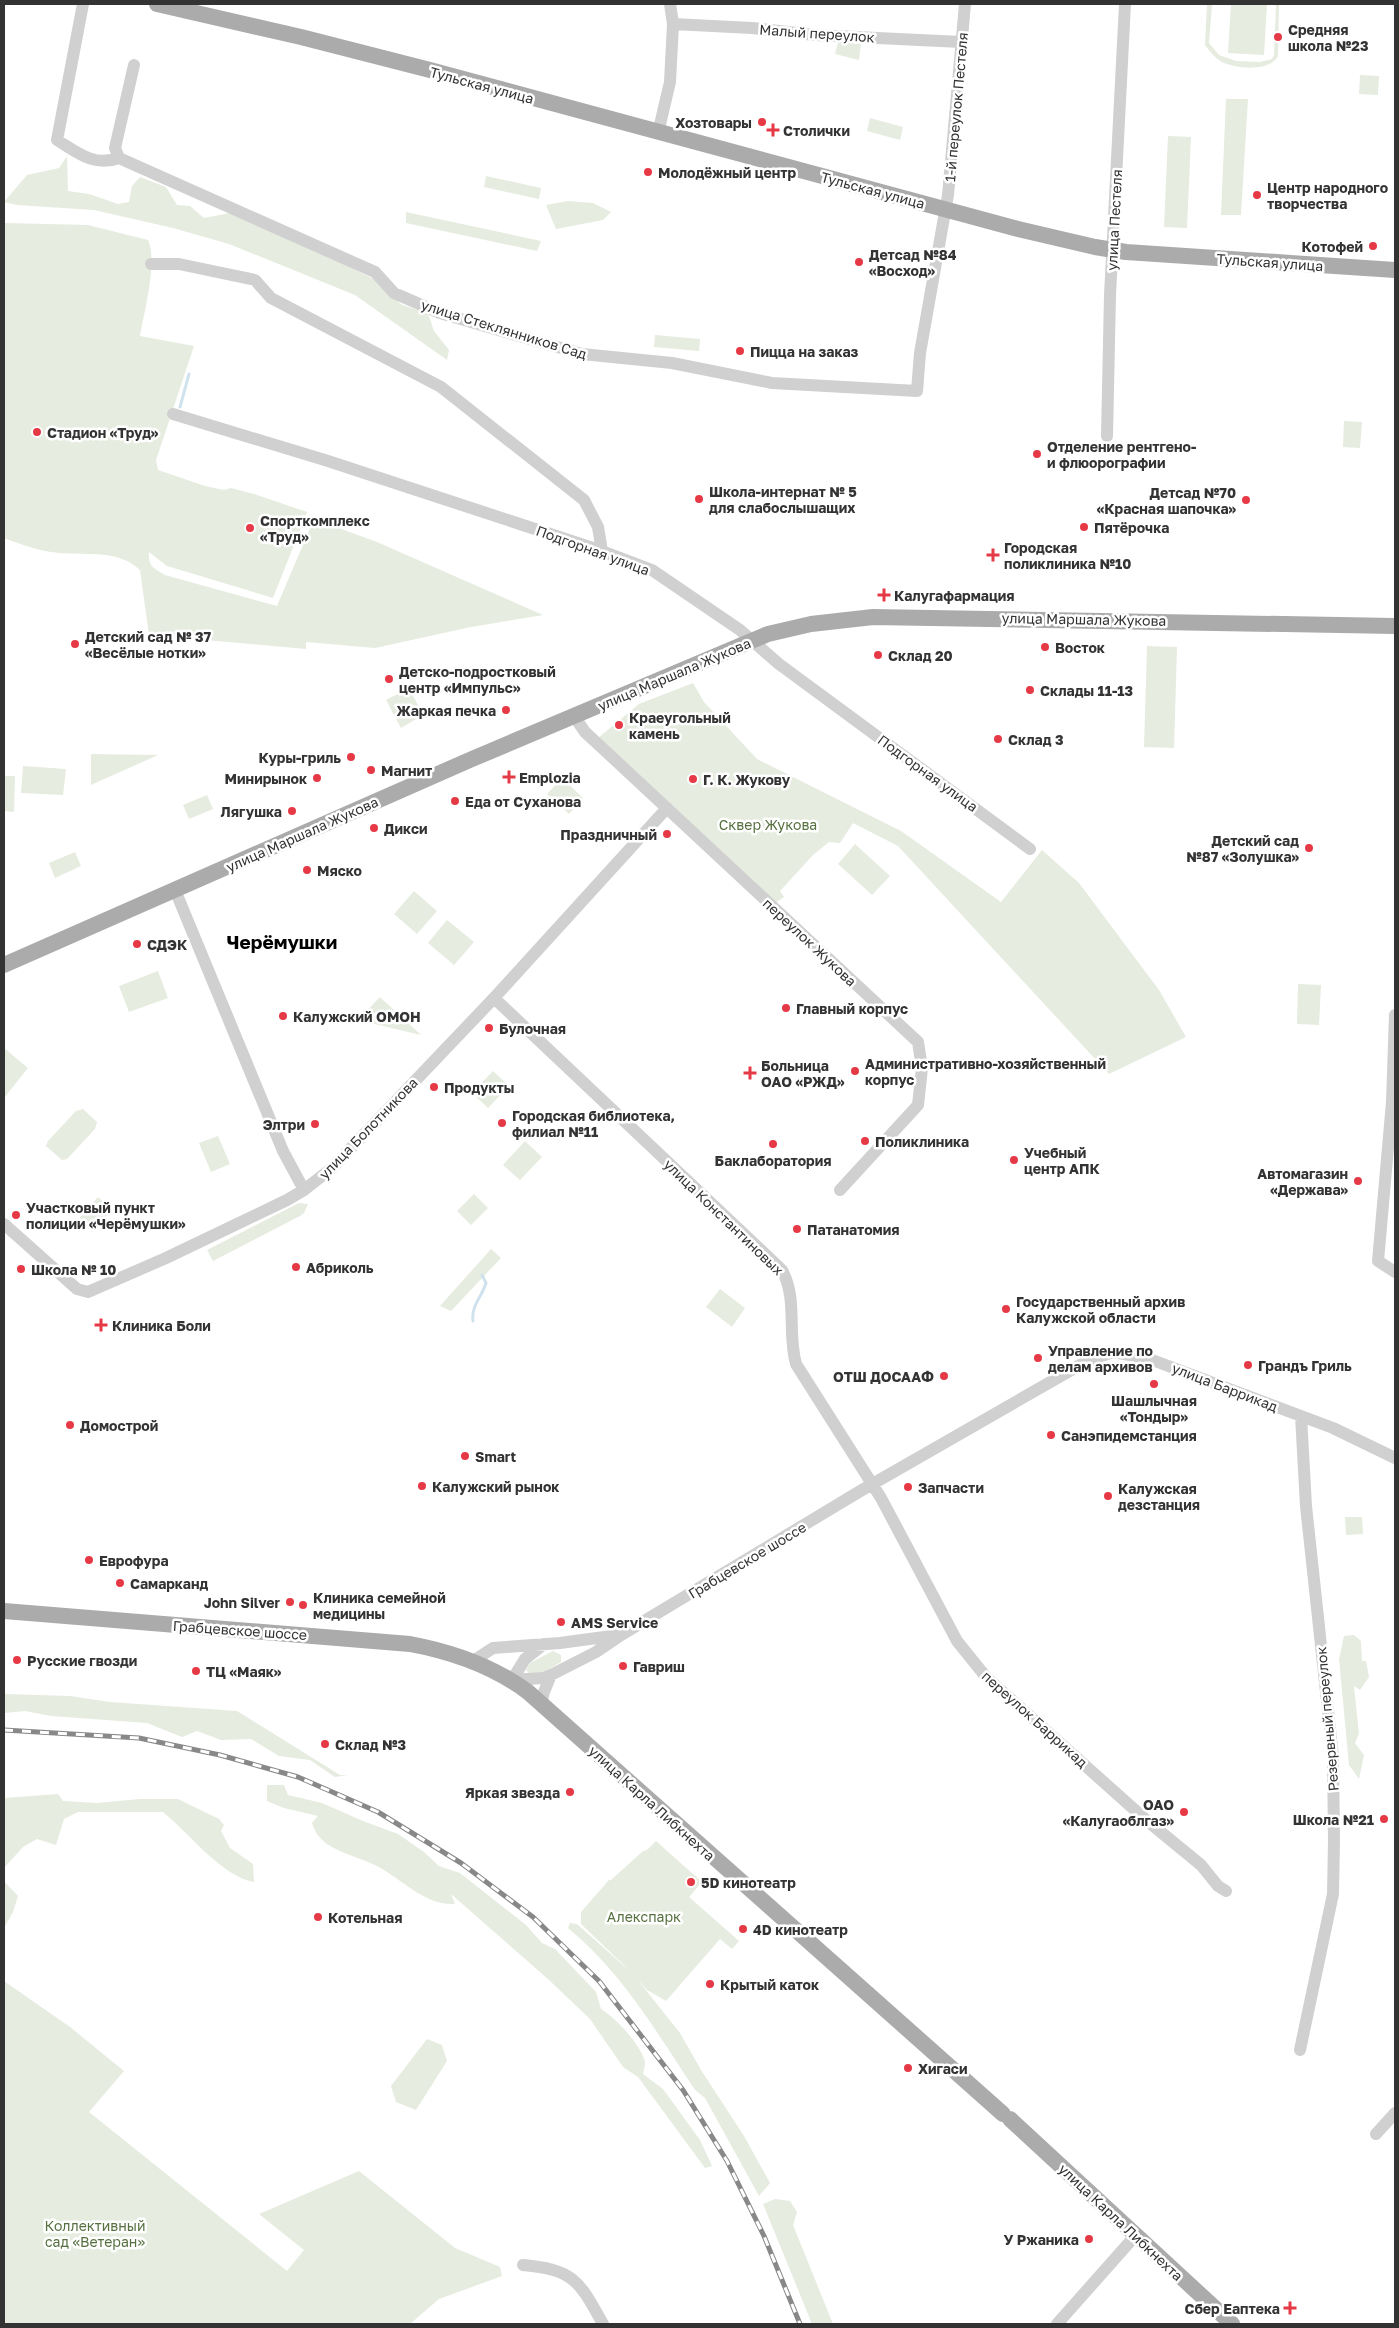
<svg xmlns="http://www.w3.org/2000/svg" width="1399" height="2328" font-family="'Golos Text',sans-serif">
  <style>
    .green { fill: #e6ecdf }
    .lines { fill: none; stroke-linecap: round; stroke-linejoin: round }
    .stream { stroke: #cfe2ee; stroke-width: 3 }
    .minor { stroke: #d0d0d0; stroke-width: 12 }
    .major { stroke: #ababab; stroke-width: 16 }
    .rail-casing { stroke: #888; stroke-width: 5 }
    .rail { stroke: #fff; stroke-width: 3; stroke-dasharray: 9; stroke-linecap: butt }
    .poi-dot { fill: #e63946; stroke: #fff; stroke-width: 2 }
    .labels { text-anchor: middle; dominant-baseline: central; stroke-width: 5; stroke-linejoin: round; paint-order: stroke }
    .poi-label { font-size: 14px; font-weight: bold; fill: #333; stroke: #fff; text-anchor: start }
    .street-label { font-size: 14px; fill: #333; stroke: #fff }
    .park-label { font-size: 14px; fill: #56703f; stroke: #fff }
    .district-label { font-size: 19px; font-weight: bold; fill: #000; stroke: #fff }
  </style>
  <rect width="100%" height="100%" fill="#fff"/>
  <path class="green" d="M1207,4H1212L1209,43L1219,55L1236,61L1260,62L1272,59L1274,55L1276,6L1273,4H1279L1278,56C1270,72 1237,69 1222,62C1215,58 1210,52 1205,45Z
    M1231,4H1267L1264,55L1228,53Z
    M838,42L861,44L859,60L835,54Z
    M1360,75L1379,76L1378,95L1359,94Z
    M1226,99H1248L1241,215H1221Z
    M870,118L903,127L900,140L867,131Z
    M1168,136L1191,137L1187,228L1164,227Z
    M67,156L68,191L89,194L118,204L129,202L132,186L140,177L166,187L177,205L190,206L204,218L230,213L335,260L374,279L402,305L428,313L434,331L449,350L447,360L355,295L229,244L173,228L94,210L17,205L4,202L27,175L59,168Z
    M486,176L541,188L539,199L484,187Z
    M568,201L593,203L611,212L603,220L556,229L546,205Z
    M406,212L541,241L537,251L406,223Z
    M4,223L88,225L148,240C158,261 144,312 140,336L194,346L156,460L158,470L205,486L224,490L231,488L254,494L307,512L273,598L167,566L149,552C148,566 153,568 165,575L277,606L314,519L377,542L543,615L471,627L375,648L306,642V649L149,635L140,570C115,546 77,558 45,551C31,548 17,543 4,538Z
    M655,335L700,339L699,351L654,347Z
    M1344,421L1362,422L1360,448L1343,447Z
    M1147,646L1177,647L1174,748L1144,747Z
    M693,683L704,702L757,759L901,831L1001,902L1042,850L1079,883L1159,990L1186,1037L1109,1074L898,846L853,823L840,843L829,842L813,855L780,891L784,897L775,903L598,738L639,704Z
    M409,688L423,715L401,728L386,700Z
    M91,754L158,755L91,785Z
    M23,766L66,769L63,795L21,793Z
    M4,776H15L14,812L4,811Z
    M562,778L583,798L569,814L547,794Z
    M207,795L213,809L189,819L183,805Z
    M855,844L890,876L872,895L838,864Z
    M75,852L81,866L55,878L49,863Z
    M414,891L437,911L417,934L394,914Z
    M447,920L474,942L454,965L428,943Z
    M158,971L168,998L129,1012L119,986Z
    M1298,984L1321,985L1319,1025L1297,1024Z
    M380,997L421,1035L358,1020Z
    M4,1048L28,1068L4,1098Z
    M493,1071L509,1086L488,1108L472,1093Z
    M83,1109L97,1122L95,1129L67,1159L62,1160L46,1146L48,1141L76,1111Z
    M218,1136L230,1164L211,1172L199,1143Z
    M525,1141L542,1157L520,1180L503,1165Z
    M474,1194L488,1208L471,1225L457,1211Z
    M98,1197L112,1209L92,1232L78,1220Z
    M299,1203L308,1204L304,1213L300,1216L213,1261L207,1250Z
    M491,1249L501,1258L451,1311L440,1306Z
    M720,1289L745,1308L732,1327L706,1307Z
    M1345,1517H1362L1363,1534L1346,1535Z
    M1354,1635L1361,1641L1362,1661H1366L1369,1677L1360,1690L1354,1686L1359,1734L1355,1743L1364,1755L1359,1779L1349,1765L1339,1659L1344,1636Z
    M553,1651L561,1655V1662L541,1674L531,1675L526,1670L530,1663Z
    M4,1694L70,1696L110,1702L237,1711L340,1775H348L335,1777L310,1760L279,1756L251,1739L221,1740L197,1731L182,1737L147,1723L51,1716L25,1711L4,1713Z
    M267,1785H284L288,1795L322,1803L363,1821L398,1834L424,1852L439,1866L460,1873L526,1925L542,1943L555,1949L596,1992L601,2009C616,2018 641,2045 645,2062C645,2065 644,2071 643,2074L663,2089L700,2140L712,2166L705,2168L638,2077L623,2067L590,2019L549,1980L451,1894L455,1904C425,1906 402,1879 377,1866C361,1858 342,1854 327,1844C320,1839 314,1831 312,1823L318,1816L284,1808L267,1801Z
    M58,1794L63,1801L97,1803L140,1799H178L219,1819L224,1825L221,1831L230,1848L253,1864L254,1882C221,1876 189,1833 163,1812H78L64,1819L56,1845L37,1839L23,1847L4,1868V1798Z
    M656,1841L702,1882L689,1897L739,1941L732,1949L720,1939L666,2001L647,1990L637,1979L680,2033L701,2070L744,2136L770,2183L759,2196L705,2098L695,2090C657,2033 622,1972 568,1928L570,1923L577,1924L632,1973L581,1924V1912L609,1880H611L643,1851L647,1850Z
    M4,1881L18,1896L13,1912L4,1928Z
    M4,1981L70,2027L124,2071L89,2112L287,2271L304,2250L259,2214L359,2171L455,2248L500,2267L502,2276L439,2299L410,2324H4Z
    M427,2039L442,2045L447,2061L416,2110L396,2102L391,2086Z
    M775,2199L790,2201L797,2212L793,2225L833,2324H812L763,2204Z"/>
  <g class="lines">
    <path class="stream" d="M180,407L189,374
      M473,1321C471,1305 482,1297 486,1283L482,1275"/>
    <path class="minor" d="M83,4L57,140C78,153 94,167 119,158
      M673,24L752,28L815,35L961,42
      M658,133L670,82L673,24L670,4
      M119,158L375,272L394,293L440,313L582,354L672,363L772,383L917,391L920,353L948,195L965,4
      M119,158L115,148L134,65
      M151,264H179L255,280L271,298L441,387L584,500L598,527L602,551
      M173,414L328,461L602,551L652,570L740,630L779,664L1030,849
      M1107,436L1110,295L1125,4
      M574,716L585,732L918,1042L922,1068L918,1105L840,1190
      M175,890L283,1151L304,1190
      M494,998L782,1270C798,1300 787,1332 796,1364L881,1498L957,1641L986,1677L1145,1819L1201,1865L1218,1886L1226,1891
      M1395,1015L1392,1102L1378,1261L1395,1272
      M4,1224L77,1289L88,1292L166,1258L287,1200L304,1190L332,1168L494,998L667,808
      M473,1661L493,1648L560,1643L619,1635
      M512,1680L544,1678L551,1675L596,1652L621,1635L862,1490L1087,1361L1113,1352L1147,1358L1333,1428L1395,1458
      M512,1680L525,1659L544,1644
      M541,1705L544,1692L551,1675
      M1300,2050L1333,1894L1334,1840L1333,1757L1306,1506L1301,1416
      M1376,2134L1395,2113
      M523,2265C575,2270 579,2281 603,2324
      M1057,2324L1135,2236"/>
    <path class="major" d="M157,4L301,37L430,70L1018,229L1095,247L1126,252L1395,270
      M4,965L472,759L768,634L811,624L873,617L1395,626
      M4,1611L410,1644C453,1652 493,1666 528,1692L1003,2114
      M1010,2119L1232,2324"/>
    <g class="rail-casing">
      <path id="rail" d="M4,1730L139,1738L220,1755L298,1777L378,1812L461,1863L533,1917L599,1981L683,2090L727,2161L764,2236L800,2324"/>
    </g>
    <use href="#rail" class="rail"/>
  </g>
  <g class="poi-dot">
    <circle cx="1278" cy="37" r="5"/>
    <circle cx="762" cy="122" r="5"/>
    <path d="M770.5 122.5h5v5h5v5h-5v5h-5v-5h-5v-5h5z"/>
    <circle cx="648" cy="172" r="5"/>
    <circle cx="1257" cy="195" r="5"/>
    <circle cx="1373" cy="246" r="5"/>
    <circle cx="859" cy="262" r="5"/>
    <circle cx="740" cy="351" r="5"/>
    <circle cx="37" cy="432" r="5"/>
    <circle cx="1037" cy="454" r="5"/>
    <circle cx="699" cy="499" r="5"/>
    <circle cx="1246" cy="500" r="5"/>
    <circle cx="1084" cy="527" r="5"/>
    <circle cx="250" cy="528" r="5"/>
    <path d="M990.5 547.5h5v5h5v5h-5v5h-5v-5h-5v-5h5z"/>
    <path d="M881.5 587.5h5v5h5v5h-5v5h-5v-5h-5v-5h5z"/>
    <circle cx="75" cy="644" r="5"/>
    <circle cx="1045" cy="647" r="5"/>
    <circle cx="878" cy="655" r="5"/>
    <circle cx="389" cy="679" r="5"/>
    <circle cx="1030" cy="690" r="5"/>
    <circle cx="506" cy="710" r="5"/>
    <circle cx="619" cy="725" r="5"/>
    <circle cx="998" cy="739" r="5"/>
    <circle cx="351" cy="757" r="5"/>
    <circle cx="371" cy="770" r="5"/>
    <path d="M506.5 769.5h5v5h5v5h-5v5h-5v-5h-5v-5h5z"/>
    <circle cx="317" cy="778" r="5"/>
    <circle cx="693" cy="779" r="5"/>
    <circle cx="455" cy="801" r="5"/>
    <circle cx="292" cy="811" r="5"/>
    <circle cx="374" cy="828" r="5"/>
    <circle cx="667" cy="834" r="5"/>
    <circle cx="1309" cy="848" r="5"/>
    <circle cx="307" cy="870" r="5"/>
    <circle cx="137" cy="944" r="5"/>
    <circle cx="786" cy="1008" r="5"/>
    <circle cx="283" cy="1016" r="5"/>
    <circle cx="489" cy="1028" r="5"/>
    <circle cx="855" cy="1071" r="5"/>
    <path d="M747.5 1065.5h5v5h5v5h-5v5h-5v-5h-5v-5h5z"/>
    <circle cx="434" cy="1087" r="5"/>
    <circle cx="502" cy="1123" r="5"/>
    <circle cx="315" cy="1124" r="5"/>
    <circle cx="865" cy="1141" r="5"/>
    <circle cx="773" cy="1144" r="5"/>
    <circle cx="1014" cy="1160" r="5"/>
    <circle cx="1358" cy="1181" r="5"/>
    <circle cx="16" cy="1215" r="5"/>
    <circle cx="797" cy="1229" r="5"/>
    <circle cx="296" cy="1267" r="5"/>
    <circle cx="21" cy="1269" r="5"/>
    <circle cx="1006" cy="1309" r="5"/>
    <path d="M98.5 1317.5h5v5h5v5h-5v5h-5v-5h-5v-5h5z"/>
    <circle cx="1038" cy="1358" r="5"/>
    <circle cx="1248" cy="1365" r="5"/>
    <circle cx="944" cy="1376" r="5"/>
    <circle cx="1154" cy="1384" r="5"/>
    <circle cx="70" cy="1425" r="5"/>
    <circle cx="1051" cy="1435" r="5"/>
    <circle cx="465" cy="1456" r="5"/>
    <circle cx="422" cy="1486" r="5"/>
    <circle cx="908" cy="1487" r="5"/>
    <circle cx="1108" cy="1496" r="5"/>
    <circle cx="89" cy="1560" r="5"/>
    <circle cx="120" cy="1583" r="5"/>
    <circle cx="290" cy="1602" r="5"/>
    <circle cx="303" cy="1605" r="5"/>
    <circle cx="561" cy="1622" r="5"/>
    <circle cx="17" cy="1660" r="5"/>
    <circle cx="623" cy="1666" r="5"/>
    <circle cx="196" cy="1671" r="5"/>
    <circle cx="325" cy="1744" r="5"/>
    <circle cx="570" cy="1792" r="5"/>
    <circle cx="1184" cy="1812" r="5"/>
    <circle cx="1384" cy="1819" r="5"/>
    <circle cx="691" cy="1882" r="5"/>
    <circle cx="318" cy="1917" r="5"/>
    <circle cx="743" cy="1929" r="5"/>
    <circle cx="710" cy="1984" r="5"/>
    <circle cx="908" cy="2068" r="5"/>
    <circle cx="1089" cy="2239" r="5"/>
    <path d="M1287.5 2300.5h5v5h5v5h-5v5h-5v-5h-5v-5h5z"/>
  </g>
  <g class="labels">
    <g class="poi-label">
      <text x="1288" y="29">Средняя<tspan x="1288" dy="16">школа №23</tspan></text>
      <text x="752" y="122" text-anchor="end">Хозтовары</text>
      <text x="783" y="130">Столички</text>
      <text x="658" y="172">Молодёжный центр</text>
      <text x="1267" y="187">Центр народного<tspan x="1267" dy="16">творчества</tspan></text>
      <text x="1363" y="246" text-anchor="end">Котофей</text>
      <text x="869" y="254">Детсад №84<tspan x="869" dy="16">«Восход»</tspan></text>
      <text x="750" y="351">Пицца на заказ</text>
      <text x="47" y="432">Стадион «Труд»</text>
      <text x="1047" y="446">Отделение рентгено-<tspan x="1047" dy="16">и флюорографии</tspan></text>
      <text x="709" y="491">Школа-интернат № 5<tspan x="709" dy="16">для слабослышащих</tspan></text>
      <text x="1236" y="492" text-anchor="end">Детсад №70<tspan x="1236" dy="16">«Красная шапочка»</tspan></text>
      <text x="260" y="520">Спорткомплекс<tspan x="260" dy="16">«Труд»</tspan></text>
      <text x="1094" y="527">Пятёрочка</text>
      <text x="1004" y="547">Городская<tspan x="1004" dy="16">поликлиника №10</tspan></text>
      <text x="894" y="595">Калугафармация</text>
      <text x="85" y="636">Детский сад № 37<tspan x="85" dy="16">«Весёлые нотки»</tspan></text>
      <text x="1055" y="647">Восток</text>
      <text x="888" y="655">Склад 20</text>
      <text x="399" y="671">Детско-подростковый<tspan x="399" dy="16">центр «Импульс»</tspan></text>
      <text x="1040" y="690">Склады 11-13</text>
      <text x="496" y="710" text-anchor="end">Жаркая печка</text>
      <text x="629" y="717">Краеугольный<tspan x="629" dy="16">камень</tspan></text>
      <text x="1008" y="739">Склад 3</text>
      <text x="341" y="757" text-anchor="end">Куры-гриль</text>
      <text x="381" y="770">Магнит</text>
      <text x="519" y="777">Emplozia</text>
      <text x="307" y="778" text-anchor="end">Минирынок</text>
      <text x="703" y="779">Г. К. Жукову</text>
      <text x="465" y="801">Еда от Суханова</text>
      <text x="282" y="811" text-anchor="end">Лягушка</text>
      <text x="384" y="828">Дикси</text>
      <text x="657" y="834" text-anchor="end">Праздничный</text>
      <text x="1299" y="840" text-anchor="end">Детский сад<tspan x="1299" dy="16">№87 «Золушка»</tspan></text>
      <text x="317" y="870">Мяско</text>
      <text x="147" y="944">СДЭК</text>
      <text x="796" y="1008">Главный корпус</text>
      <text x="293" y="1016">Калужский ОМОН</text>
      <text x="499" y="1028">Булочная</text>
      <text x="865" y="1063">Административно-хозяйственный<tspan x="865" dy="16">корпус</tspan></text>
      <text x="761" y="1065">Больница<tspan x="761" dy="16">ОАО «РЖД»</tspan></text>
      <text x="444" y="1087">Продукты</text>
      <text x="512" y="1115">Городская библиотека,<tspan x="512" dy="16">филиал №11</tspan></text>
      <text x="305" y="1124" text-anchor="end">Элтри</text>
      <text x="875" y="1141">Поликлиника</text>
      <text x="1024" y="1152">Учебный<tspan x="1024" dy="16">центр АПК</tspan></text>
      <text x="773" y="1160" text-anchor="middle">Баклаборатория</text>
      <text x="1348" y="1173" text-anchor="end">Автомагазин<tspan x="1348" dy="16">«Держава»</tspan></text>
      <text x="26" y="1207">Участковый пункт<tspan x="26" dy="16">полиции «Черёмушки»</tspan></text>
      <text x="807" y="1229">Патанатомия</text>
      <text x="306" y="1267">Абриколь</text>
      <text x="31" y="1269">Школа № 10</text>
      <text x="1016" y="1301">Государственный архив<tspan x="1016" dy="16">Калужской области</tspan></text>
      <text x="112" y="1325">Клиника Боли</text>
      <text x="1048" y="1350">Управление по<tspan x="1048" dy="16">делам архивов</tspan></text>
      <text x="1258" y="1365">Грандъ Гриль</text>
      <text x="934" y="1376" text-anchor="end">ОТШ ДОСААФ</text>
      <text x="1154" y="1400" text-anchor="middle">Шашлычная<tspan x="1154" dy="16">«Тондыр»</tspan></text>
      <text x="80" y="1425">Домострой</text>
      <text x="1061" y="1435">Санэпидемстанция</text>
      <text x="475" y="1456">Smart</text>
      <text x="432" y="1486">Калужский рынок</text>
      <text x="918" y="1487">Запчасти</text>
      <text x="1118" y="1488">Калужская<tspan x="1118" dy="16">дезстанция</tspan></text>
      <text x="99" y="1560">Еврофура</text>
      <text x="130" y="1583">Самарканд</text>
      <text x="313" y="1597">Клиника семейной<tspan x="313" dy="16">медицины</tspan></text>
      <text x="280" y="1602" text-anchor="end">John Silver</text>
      <text x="571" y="1622">AMS Service</text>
      <text x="27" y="1660">Русские гвозди</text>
      <text x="633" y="1666">Гавриш</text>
      <text x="206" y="1671">ТЦ «Маяк»</text>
      <text x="335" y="1744">Склад №3</text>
      <text x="560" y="1792" text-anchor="end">Яркая звезда</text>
      <text x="1174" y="1804" text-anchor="end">ОАО<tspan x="1174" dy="16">«Калугаоблгаз»</tspan></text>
      <text x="1374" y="1819" text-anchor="end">Школа №21</text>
      <text x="701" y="1882">5D кинотеатр</text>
      <text x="328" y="1917">Котельная</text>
      <text x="753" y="1929">4D кинотеатр</text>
      <text x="720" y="1984">Крытый каток</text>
      <text x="918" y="2068">Хигаси</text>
      <text x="1079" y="2239" text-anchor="end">У Ржаника</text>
      <text x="1280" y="2308" text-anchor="end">Сбер Еаптека</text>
    </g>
    <g class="street-label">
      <text transform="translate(817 33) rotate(4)">Малый переулок</text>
      <text transform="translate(482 85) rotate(15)">Тульская улица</text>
      <text transform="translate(956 107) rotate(-85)">1-й переулок Пестеля</text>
      <text transform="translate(873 190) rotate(15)">Тульская улица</text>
      <text transform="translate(1114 220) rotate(-87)">улица Пестеля</text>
      <text transform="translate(1270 262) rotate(4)">Тульская улица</text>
      <text transform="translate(504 329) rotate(17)">улица Стеклянников Сад</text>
      <text transform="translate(593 550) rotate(20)">Подгорная улица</text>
      <text transform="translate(1084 619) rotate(1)">улица Маршала Жукова</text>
      <text transform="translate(674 674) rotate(-23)">улица Маршала Жукова</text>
      <text transform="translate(928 773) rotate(36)">Подгорная улица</text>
      <text transform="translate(302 834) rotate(-24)">улица Маршала Жукова</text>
      <text transform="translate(810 942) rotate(43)">переулок Жукова</text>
      <text transform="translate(368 1128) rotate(-46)">улица Болотникова</text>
      <text transform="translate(724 1217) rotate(44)">улица Константиновых</text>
      <text transform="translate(1225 1387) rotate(21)">улица Баррикад</text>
      <text transform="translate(747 1560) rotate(-31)">Грабцевское шоссе</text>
      <text transform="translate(240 1630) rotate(4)">Грабцевское шоссе</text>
      <text transform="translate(1035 1719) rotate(42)">переулок Баррикад</text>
      <text transform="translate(1327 1719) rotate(-95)">Резервный переулок</text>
      <text transform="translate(652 1803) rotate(42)">улица Карла Либкнехта</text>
      <text transform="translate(1121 2222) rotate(43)">улица Карла Либкнехта</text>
    </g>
    <g class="park-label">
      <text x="768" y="824">Сквер Жукова</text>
      <text x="644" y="1916">Алекспарк</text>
      <text x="95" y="2225">Коллективный<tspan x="95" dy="16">сад «Ветеран»</tspan></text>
    </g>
    <g class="district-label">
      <text x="282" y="941">Черёмушки</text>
    </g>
  </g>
  <rect width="1399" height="2328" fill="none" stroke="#333333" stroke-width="10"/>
</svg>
